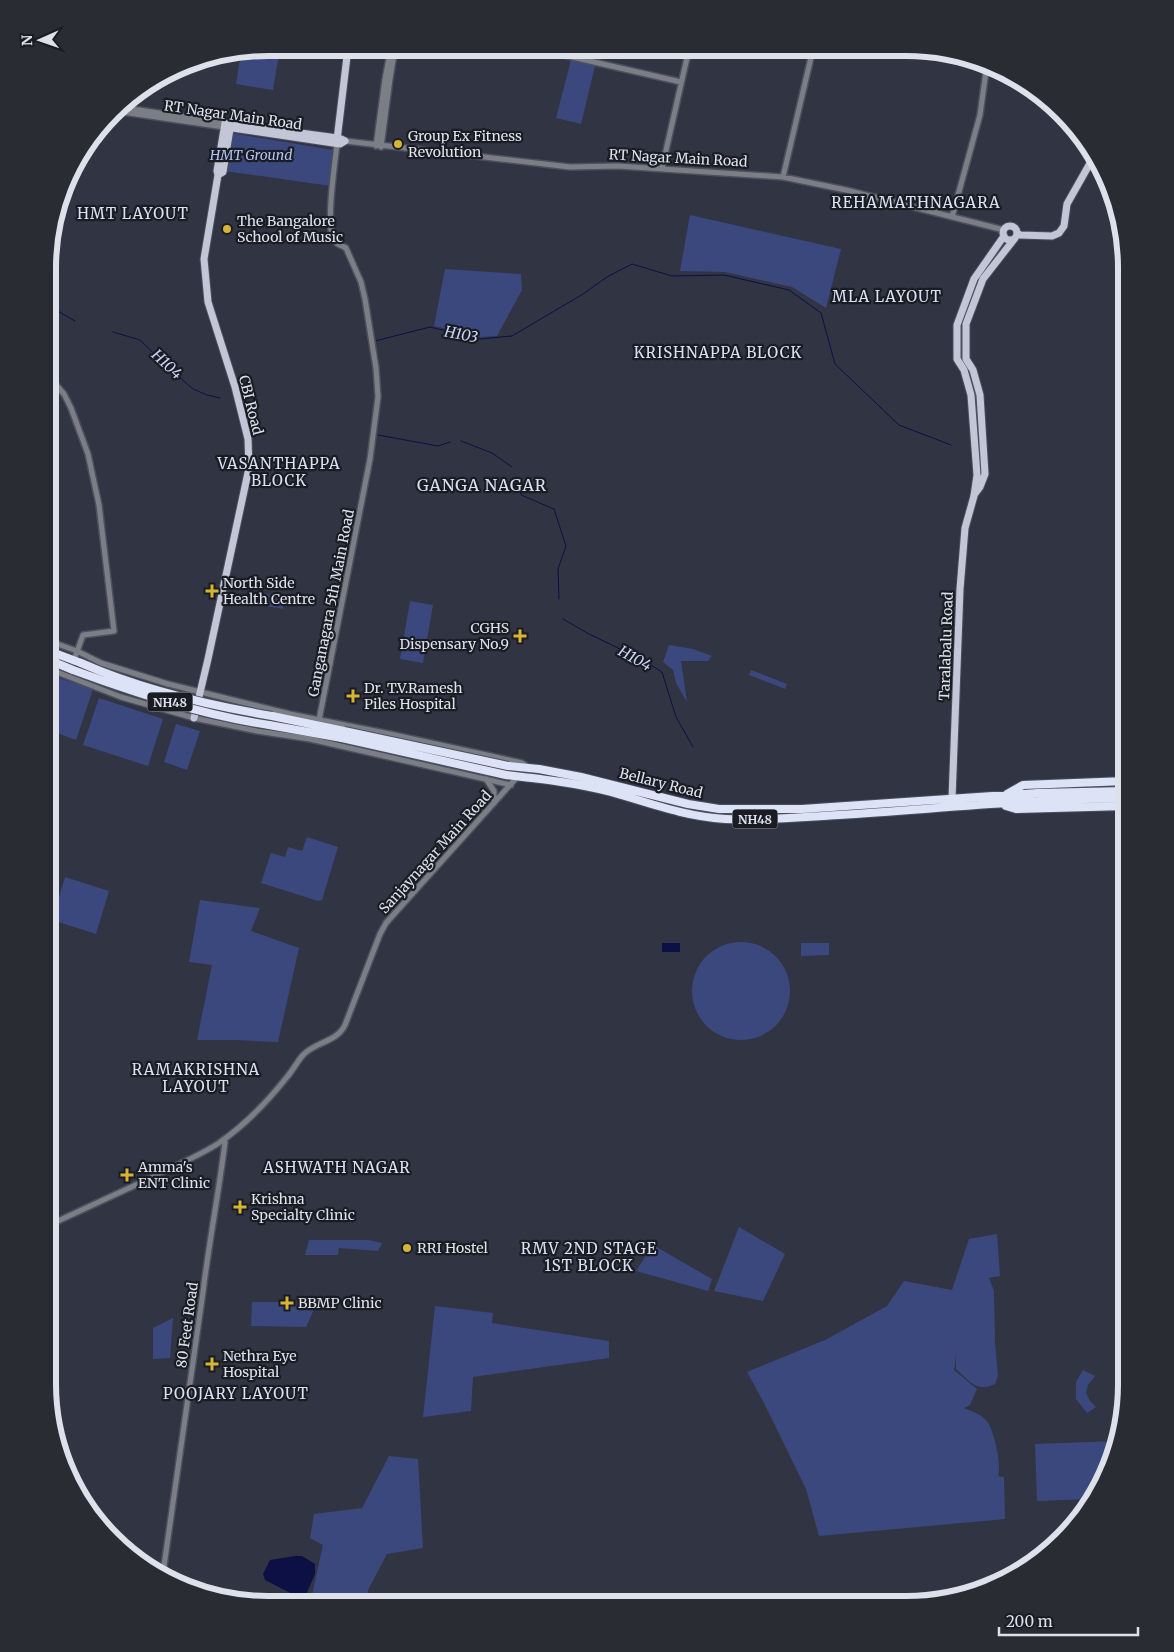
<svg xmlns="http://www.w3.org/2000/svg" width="1174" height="1652" font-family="Merriweather,serif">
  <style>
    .green { fill: #3b487d }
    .water { fill: #0d1044 }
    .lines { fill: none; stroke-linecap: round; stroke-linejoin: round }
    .stream { stroke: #0d1044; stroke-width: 1 }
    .minor-casing { stroke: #4c505e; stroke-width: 8 }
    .major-casing { stroke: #4c505e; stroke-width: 9 }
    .highway-casing { stroke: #4c505e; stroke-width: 10 }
    .minor { stroke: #7b7e85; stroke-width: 5 }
    .major { stroke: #c2c6d6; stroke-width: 7 }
    .highway { stroke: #dde3f6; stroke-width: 8 }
    .highway-bridge-casing { stroke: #4c505e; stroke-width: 10; stroke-linecap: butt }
    .highway-bridge { stroke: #dde3f6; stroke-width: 8 }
    .poi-dot { fill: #d8b434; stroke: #1a1c23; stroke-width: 2 }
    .labels { text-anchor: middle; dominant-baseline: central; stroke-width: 4.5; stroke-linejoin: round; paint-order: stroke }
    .shield { fill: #1a1c23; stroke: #a3a6ae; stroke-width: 1 }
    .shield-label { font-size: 12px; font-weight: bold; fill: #dee1ea }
    .street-label { font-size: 14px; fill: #dee1ea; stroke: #1a1c23 }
    .poi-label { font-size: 14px; fill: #dee1ea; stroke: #1a1c23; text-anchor: start }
    .park-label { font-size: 14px; font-style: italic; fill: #b2c1f5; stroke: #1a1c23 }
    .neighbourhood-label { font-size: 15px; letter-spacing: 1px; fill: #dae0f2; stroke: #1a1c23 }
    .water-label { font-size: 15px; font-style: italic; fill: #cad4f8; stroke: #1a1c23 }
    .quarter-label { font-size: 16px; letter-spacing: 1px; fill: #dae0f2; stroke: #1a1c23 }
    .rim { fill: none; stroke: #dee1ea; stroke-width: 6 }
  </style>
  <rect width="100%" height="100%" fill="#303443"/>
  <path class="green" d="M269,48H280L273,90L236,84L241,52Z
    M571,60L595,66L581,124L556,118Z
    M231,133L333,150L331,186L225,171Z
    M690,215L841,249L826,308L792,287L725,272L680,271Z
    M445,269L521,274L522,290L497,336L480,337L434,326Z
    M262,593L285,597L283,609L260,605Z
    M410,601L433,605L423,663L400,659Z
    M669,645L693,649L712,656L708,661H681L687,702L676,683L673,670L663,662Z
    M751,670L787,684L785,689L749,675Z
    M49,675L93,689L76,740L49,730Z
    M99,698L163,719L148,766L83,745Z
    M176,724L200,731L187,770L164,762Z
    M307,837L338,847L322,900L318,901L261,883L271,853L285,857L288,847L302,851Z
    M65,877L109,891L96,934L52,920Z
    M200,900L260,908L251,931L299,948L278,1042L234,1040H197L212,965L189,962Z
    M692 991a49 49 0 1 1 98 0a49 49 0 1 1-98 0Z
    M801,943H829V955L801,956Z
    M1121,954H1126V1019H1120Z
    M739,1227L785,1254L763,1301L714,1291Z
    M997,1234L1000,1276L989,1278L994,1291L995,1342L998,1376L995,1384C976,1393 970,1381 956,1369V1355L954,1370L977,1389L970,1405L964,1408C971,1411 980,1414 985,1419C994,1427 1002,1466 998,1476L1004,1477L1005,1519L819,1536L806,1489L764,1403L747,1372L825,1340L887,1306L904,1281L952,1290L969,1239Z
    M1117,1238H1126V1268H1117Z
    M309,1240H368L382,1243L378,1251L339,1248L338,1255H305Z
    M653,1245L712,1279L708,1291L636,1271Z
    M252,1302H293L292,1306L315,1307L306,1327L251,1326Z
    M435,1306L493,1313L492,1323L609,1341V1358L473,1377L471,1411L423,1417Z
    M173,1318L170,1358L153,1359V1328Z
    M1083,1370L1095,1376L1088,1385L1086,1393L1090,1401L1096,1407L1087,1413L1076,1399V1382Z
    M1117,1441L1115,1455L1093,1499L1037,1501L1035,1444Z
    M389,1456L418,1459L423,1548L387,1554L368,1590V1603H297L312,1595L323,1545L310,1538L314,1514L362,1508Z"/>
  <path class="water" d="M662,943H680V952H662Z
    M295,1556H302L315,1564V1574L305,1597L302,1599L265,1580L263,1574L270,1560Z"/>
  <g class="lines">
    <path class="stream" d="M49,306L75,321
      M113,332L140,340L171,370L193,389L207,395L220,398
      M375,341L430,327L480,339L512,336L583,294L607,277L632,264L672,276L724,275L789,290L821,313L835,364L899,425L951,445
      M378,435L438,446L450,442
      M461,441L492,453L512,467
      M518,483L521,495L554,509L566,546L558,569L559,599
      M563,619L589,634L643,660L662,672L676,717L693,747"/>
    <g class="minor-casing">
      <path id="minor" d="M533,48L681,82
        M119,107L225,123
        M116,111L224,127
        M345,141L570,167L618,166L783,177L846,190L1004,230
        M376,146L385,79L391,48
        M381,147L390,79L395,48
        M662,168L689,49
        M783,177L813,49
        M952,217L980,115L987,64
        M49,377L64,394L71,408L88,454L99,505L114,631L83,635L74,660
        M49,641L77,651L101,663L168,684L290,714L390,734L491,756L522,763L528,767
        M49,669L121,697L194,718L257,731L310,739L511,785
        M316,725L319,720L370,459L378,397L376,368L365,299L361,282L346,248C341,245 335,244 333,239C326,219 335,165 337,143
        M486,779L494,791V803
        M48,1229L58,1221C91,1206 123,1191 155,1176C176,1165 199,1156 219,1143C245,1125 268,1101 287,1077C293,1070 297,1062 303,1055C315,1042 337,1042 345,1025L380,934L386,923L518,776
        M163,1573C177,1480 190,1386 203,1292C209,1242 219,1192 225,1142L224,1139"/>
    </g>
    <g class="major-casing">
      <path id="major" d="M232,128L340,144L345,141
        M337,140L348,48
        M218,175L223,172L231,123
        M1003 233a7 7 0 1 1 14 0a7 7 0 1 1-14 0Z
        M1017,233L1020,235L1052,236L1059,233L1064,226L1067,204L1093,158
        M974,495L980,487L985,474L980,395L973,370L966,359V324L983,279L1015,238
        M194,718L208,659L249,468L248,439L235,387L208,302L204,259L218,175L217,171L225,123L330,137L341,139L345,141
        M952,799L960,589L965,528L974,496L977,475L971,395L964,370L957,359V325L974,279L1004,236"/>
    </g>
    <g class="highway-casing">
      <path id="highway" d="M49,651L81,663
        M49,660L73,670
        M272,716L344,731
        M269,725L342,738
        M508,766L539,769L581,777L688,804L719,809H802L1038,793L1126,791
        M506,775C541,779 577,783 611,792C650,803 683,816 725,819C763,821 801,817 839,815C935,809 1030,799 1126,798
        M1007,794L1023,785L1126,781
        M1006,806L1016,809L1126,806"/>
    </g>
    <use href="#minor" class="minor"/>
    <use href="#major" class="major"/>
    <use href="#highway" class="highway"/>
    <g class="highway-bridge-casing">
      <path id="highway-bridge" d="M81,663C142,690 207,705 272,716
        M73,670C136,693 202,715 269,725
        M344,731L508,766
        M342,738L506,775"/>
    </g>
    <use href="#highway-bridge" class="highway-bridge"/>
  </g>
  <g class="poi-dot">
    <circle cx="398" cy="144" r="5"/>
    <circle cx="227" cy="229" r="5"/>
    <path d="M209.5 583.5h5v5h5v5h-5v5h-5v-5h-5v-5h5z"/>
    <path d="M517.5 628.5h5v5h5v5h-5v5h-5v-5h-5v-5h5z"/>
    <path d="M350.5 688.5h5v5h5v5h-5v5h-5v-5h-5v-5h5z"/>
    <path d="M124.5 1167.5h5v5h5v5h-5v5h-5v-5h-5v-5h5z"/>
    <path d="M237.5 1199.5h5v5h5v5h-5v5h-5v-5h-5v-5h5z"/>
    <circle cx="407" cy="1248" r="5"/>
    <path d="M284.5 1295.5h5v5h5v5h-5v5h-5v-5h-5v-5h5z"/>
    <path d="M209.5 1356.5h5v5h5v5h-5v5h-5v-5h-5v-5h5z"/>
  </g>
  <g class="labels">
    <g class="shield">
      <rect x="147.5" y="692.5" width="45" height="19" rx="4"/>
      <rect x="732.5" y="809.5" width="45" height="19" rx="4"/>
    </g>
    <g class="shield-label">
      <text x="170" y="702">NH48</text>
      <text x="755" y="819">NH48</text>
    </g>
    <g class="street-label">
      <text transform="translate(233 115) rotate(8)">RT Nagar Main Road</text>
      <text transform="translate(678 158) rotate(3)">RT Nagar Main Road</text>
      <text transform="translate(251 405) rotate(76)">CBI Road</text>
      <text transform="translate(331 603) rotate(-79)">Ganganagara 5th Main Road</text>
      <text transform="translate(946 646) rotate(-88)">Taralabalu Road</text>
      <text transform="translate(661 783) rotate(14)">Bellary Road</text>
      <text transform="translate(435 852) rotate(-48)">Sanjaynagar Main Road</text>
      <text transform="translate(187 1325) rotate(-82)">80 Feet Road</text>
    </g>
    <g class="poi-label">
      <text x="408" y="136">Group Ex Fitness<tspan x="408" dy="16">Revolution</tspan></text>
      <text x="237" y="221">The Bangalore<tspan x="237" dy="16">School of Music</tspan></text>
      <text x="223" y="583">North Side<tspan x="223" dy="16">Health Centre</tspan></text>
      <text x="509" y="628" text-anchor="end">CGHS<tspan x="509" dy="16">Dispensary No.9</tspan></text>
      <text x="364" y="688">Dr. T.V.Ramesh<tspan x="364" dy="16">Piles Hospital</tspan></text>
      <text x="138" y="1167">Amma's<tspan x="138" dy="16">ENT Clinic</tspan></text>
      <text x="251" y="1199">Krishna<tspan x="251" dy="16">Specialty Clinic</tspan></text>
      <text x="417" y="1248">RRI Hostel</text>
      <text x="298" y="1303">BBMP Clinic</text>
      <text x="223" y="1356">Nethra Eye<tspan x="223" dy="16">Hospital</tspan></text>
    </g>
    <g class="park-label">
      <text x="251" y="155">HMT Ground</text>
    </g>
    <g class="neighbourhood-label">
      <text x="916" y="202">REHAMATHNAGARA</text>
      <text x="133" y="213">HMT LAYOUT</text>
      <text x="887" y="296">MLA LAYOUT</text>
      <text x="718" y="352">KRISHNAPPA BLOCK</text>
      <text x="279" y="463">VASANTHAPPA<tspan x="279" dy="17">BLOCK</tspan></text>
      <text x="196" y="1069">RAMAKRISHNA<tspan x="196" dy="17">LAYOUT</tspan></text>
      <text x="337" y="1167">ASHWATH NAGAR</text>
      <text x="589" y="1248">RMV 2ND STAGE<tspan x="589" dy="17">1ST BLOCK</tspan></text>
      <text x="236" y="1393">POOJARY LAYOUT</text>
    </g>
    <g class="water-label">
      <text transform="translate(461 334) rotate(11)">H103</text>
      <text transform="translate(167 364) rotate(43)">H104</text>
      <text transform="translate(635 658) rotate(29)">H104</text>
    </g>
    <g class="quarter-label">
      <text x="482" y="485">GANGA NAGAR</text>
    </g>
  </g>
  <path d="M0 0H1174V1652H0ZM268 56H906A212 212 0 0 1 1118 268V1384A212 212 0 0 1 906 1596H268A212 212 0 0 1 56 1384V268A212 212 0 0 1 268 56Z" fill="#2a2c33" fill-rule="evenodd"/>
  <path class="rim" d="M268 56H906A212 212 0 0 1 1118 268V1384A212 212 0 0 1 906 1596H268A212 212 0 0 1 56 1384V268A212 212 0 0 1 268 56Z"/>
  <g transform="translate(40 40) rotate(268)" stroke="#1a1c23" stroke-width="4" paint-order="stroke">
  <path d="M0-4L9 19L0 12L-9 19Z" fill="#dee1ea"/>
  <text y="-8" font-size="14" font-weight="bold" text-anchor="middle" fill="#dee1ea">N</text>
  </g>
  <path d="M999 1627v8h139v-8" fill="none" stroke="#dee1ea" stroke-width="2.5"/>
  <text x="1006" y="1627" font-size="15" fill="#dee1ea" stroke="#1a1c23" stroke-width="4" paint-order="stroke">200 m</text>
</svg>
